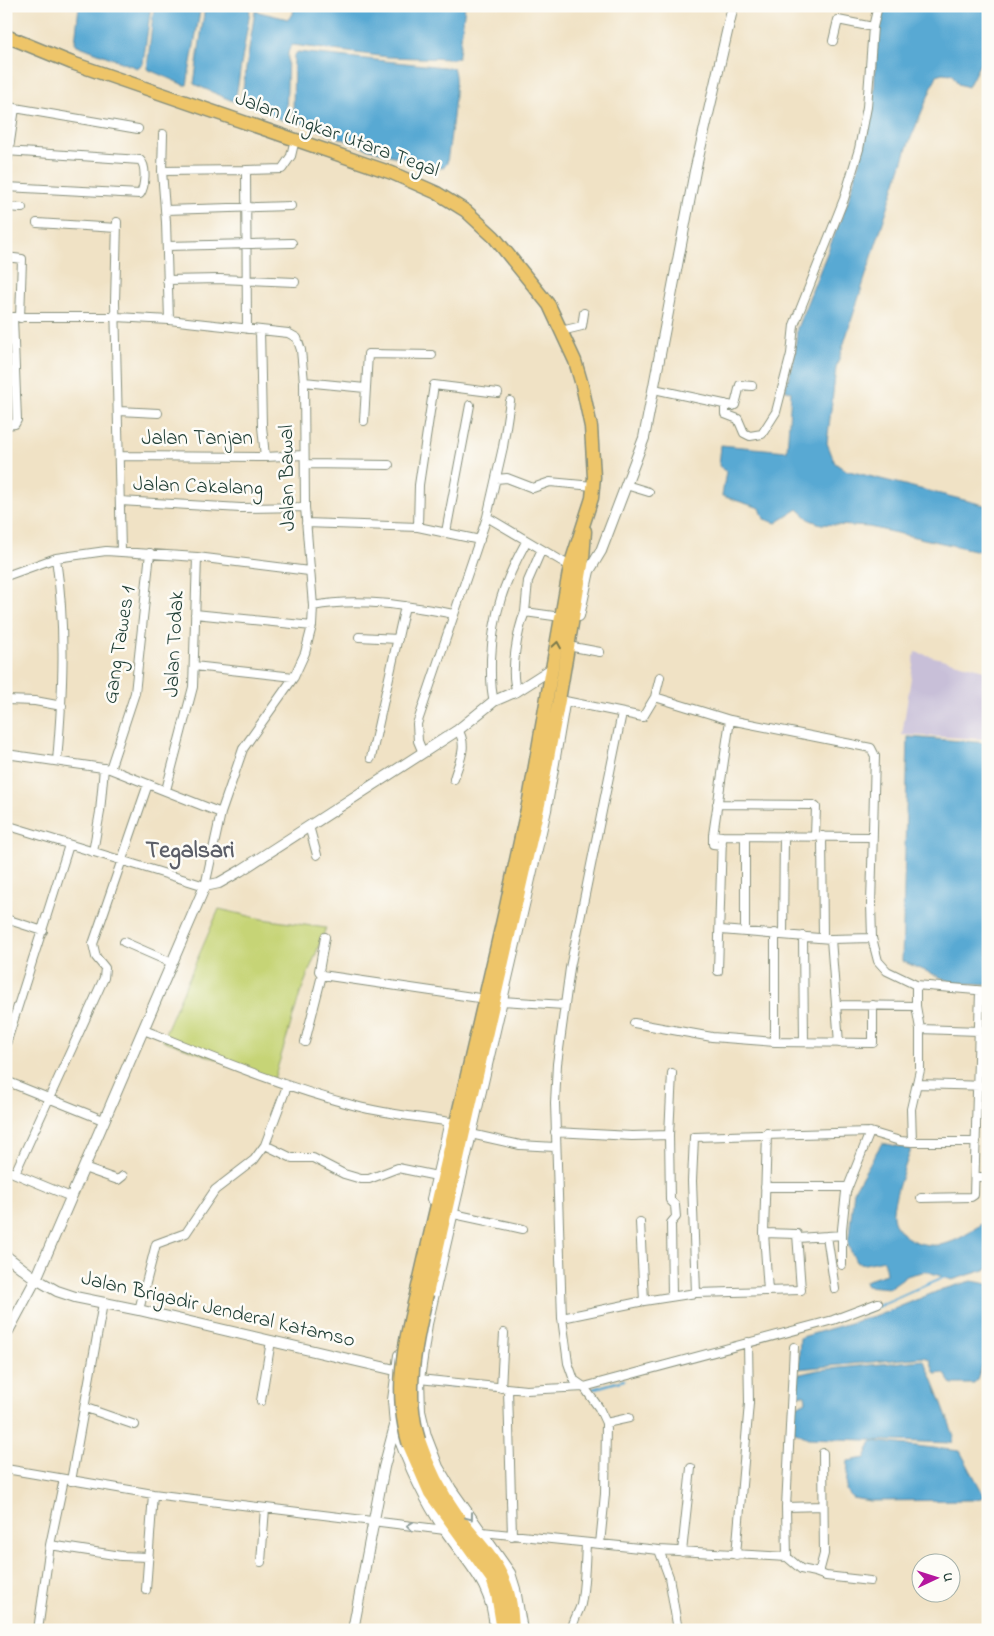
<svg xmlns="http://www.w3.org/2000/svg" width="994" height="1636" font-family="'Indie Flower',sans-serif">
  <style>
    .industrial { fill: #c8bfd8 }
    .green { fill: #c6d476; stroke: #728855 }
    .water { fill: #59a9d3; stroke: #3c7384 }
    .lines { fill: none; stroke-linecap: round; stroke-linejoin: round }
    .stream { stroke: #59a9d3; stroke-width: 2.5 }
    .minor-casing { stroke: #88907c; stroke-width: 10 }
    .tertiary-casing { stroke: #88907c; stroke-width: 12 }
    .trunk-casing { stroke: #88907c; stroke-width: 15 }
    .minor { stroke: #fff; stroke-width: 8 }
    .tertiary { stroke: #fff; stroke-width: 10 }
    .trunk { stroke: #eec569; stroke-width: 12 }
    .trunk-bridge-casing { stroke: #88907c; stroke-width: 15; stroke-linecap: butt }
    .trunk-bridge { stroke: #eec569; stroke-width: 12 }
    .oneway { stroke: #7c7a4c }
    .oneway2 { stroke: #8f9e9a }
    .labels { text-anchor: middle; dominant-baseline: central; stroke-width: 5; stroke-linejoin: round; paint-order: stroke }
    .street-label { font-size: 21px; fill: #1f3d34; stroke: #fdfcf7 }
    .quarter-label { font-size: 24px; font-weight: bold; fill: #5b5e68; stroke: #fdfcf7 }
  </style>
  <rect width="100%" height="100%" fill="#fdfcf7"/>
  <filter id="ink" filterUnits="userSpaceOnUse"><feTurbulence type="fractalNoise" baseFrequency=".02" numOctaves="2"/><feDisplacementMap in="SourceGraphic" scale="10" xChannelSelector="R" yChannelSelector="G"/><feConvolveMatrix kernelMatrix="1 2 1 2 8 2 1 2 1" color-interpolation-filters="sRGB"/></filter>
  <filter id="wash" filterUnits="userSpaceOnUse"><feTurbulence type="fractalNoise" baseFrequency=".0096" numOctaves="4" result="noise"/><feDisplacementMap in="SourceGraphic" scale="20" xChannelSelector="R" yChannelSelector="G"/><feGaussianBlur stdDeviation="1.12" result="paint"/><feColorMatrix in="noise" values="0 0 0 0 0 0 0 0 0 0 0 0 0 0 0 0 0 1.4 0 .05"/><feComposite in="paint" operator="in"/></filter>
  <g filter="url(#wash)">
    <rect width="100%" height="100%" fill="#f0e2c5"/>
    <path class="industrial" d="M915,652L988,671V739L902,735Z"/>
    <path class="green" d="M219,909L262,919L326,928L300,994L274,1079L162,1040Z"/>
    <path class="water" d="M79,6H151L143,64L137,68L77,45L75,42Z
      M154,6H201L187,85H184L147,69Z
      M205,6H247L250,11L235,102L194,84Z
      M294,6H465L459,54L458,58L453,59L388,57L293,45L290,47L288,53L286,119L282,120L241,101L255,11L288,19L293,14Z
      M882,6H988V48L968,87L958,84L952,74L942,73L937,75L908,145L836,368L827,443L835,463L845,470L988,506V553L869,527L821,524L810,520L798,509L776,523L764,519L760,508L722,496L726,471L719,466L721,445L787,451L791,392L785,390L795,354L797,328L848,201L867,135L874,94L877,32Z
      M298,52L453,68C460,79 449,146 447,163L444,167L438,169L366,148L296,121L293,117L294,55Z
      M908,737L988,743V984L954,983L902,961Z
      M882,1143L911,1149C906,1164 891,1204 893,1216C896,1240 928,1250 948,1243C964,1238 975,1228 988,1219V1236L985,1241L988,1249V1269L952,1280L926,1271L906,1276L889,1288L866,1286L865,1281L886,1274L884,1260L865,1264L856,1262L848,1245L854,1190Z
      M972,1281L988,1284V1351L977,1380L974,1384H952L944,1373L935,1374L930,1360L925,1357L798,1369L800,1338L802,1337L884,1313L943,1289Z
      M923,1360C928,1364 950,1425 954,1436L952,1443L808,1438L793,1431V1408L806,1401L805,1395L794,1394L796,1375L818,1370Z
      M872,1441L960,1451L985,1497L972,1500L870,1501L852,1498L846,1490L848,1461L865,1458Z"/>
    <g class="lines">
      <path class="stream" d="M865,1312L944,1277
        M423,1384L451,1386
        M589,1390L624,1380"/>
    </g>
  </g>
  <g filter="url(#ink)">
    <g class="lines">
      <g class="minor-casing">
        <path id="minor" d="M833,41L838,20L873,27
          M6,106L15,108L6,169
          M15,108L138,129
          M163,134L162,171L166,222L169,320
          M6,151L140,160C147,166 145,187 140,194L6,187
          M246,170L282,169L291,156L295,139
          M162,171L246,170L247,329
          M6,207L22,208
          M165,210L291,206
          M117,222L115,302L121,551
          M37,223L117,228
          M167,246L292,243
          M6,257L22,259L20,318
          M167,280L220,279L295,282
          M6,317H117L169,320L288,333L297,338L301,350L304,382L305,507L313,606L312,626L305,653L294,677L243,749L221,813L205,886L6,825
          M260,330L262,426L265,457
          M561,331L582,326L584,313
          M304,382L365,388
          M654,389L733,406L735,405L740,385L752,386
          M725,404V414L738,419L744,433L750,436L762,434L776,412L791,354L794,325L844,199L859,149L867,107L873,27L878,6
          M119,411L158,413
          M364,421L368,354L432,355
          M6,425L15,424L17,420L13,318
          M119,456L265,457L304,455
          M305,464L389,465
          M496,479L507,478L533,488L550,482L593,486
          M626,485L649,492
          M120,501L241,508L305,507
          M487,517L570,566
          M306,523L418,527L480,540
          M418,527L419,485L434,385L498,393
          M446,532L470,405
          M56,558C66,628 63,691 57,761
          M6,576L56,558L106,551L197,557L309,571
          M313,606C359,597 409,606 454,614
          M525,612L528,581L541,551
          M195,614L312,626
          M359,637L398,639
          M573,647L600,652
          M194,666L294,677
          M517,691C509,673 518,629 525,612L561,617
          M655,697L660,677
          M6,700L35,701L62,706
          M494,701C490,688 491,673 491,659C493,613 504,582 526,542
          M565,701L643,717L655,697L730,720L871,748L875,756L871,904L872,938L878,961L887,971L916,985L988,991
          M423,753L418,741L417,724L487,517L503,447L510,401
          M6,754L110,769L221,813
          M371,758L405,606
          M110,769L135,693L150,553
          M454,779C458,763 469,747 458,730
          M166,790L193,687L197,557
          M717,804L813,805L816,807L815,836
          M309,826L317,855
          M713,835V844L722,845
          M722,836L713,835L730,720
          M822,836L823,938
          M93,852L100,812L104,768
          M6,919L43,931
          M721,930L831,939L872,938
          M745,932V836
          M775,933V1042
          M783,934L784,836
          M803,936L804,1042
          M831,939L839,1043
          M124,942L172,963
          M718,971L722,836L871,837
          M322,975L319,971L325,937
          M916,985V1006L920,1029V1070L911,1109L912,1142H976
          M501,1001L564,1005
          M836,1005L916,1006
          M634,1023L712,1037L775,1042L873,1043V1005
          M920,1029L979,1031
          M144,1030C214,1058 283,1087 356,1106C386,1114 419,1117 450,1122
          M305,1042L322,975L479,998
          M6,1044L69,845
          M672,1073L669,1135L670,1200L675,1205L676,1217L671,1223L672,1296
          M6,1081L103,1120
          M917,1084L988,1086
          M555,1132L632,1136L669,1135
          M767,1133L764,1233L768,1291
          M471,1134L520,1145L555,1147
          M265,1145L292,1158H313L344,1174L361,1179H369L398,1168L437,1176
          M84,1168L118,1180L123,1176
          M6,1170L71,1197
          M15,1173L104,978L105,968L96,957L93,944L148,784
          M975,1177H988
          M765,1187H847
          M921,1198L971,1197L974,1195L980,991
          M454,1214L523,1229
          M640,1222L644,1301
          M764,1233L797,1234L801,1290L696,1293L692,1181L694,1137L870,1132L900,1141L912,1142
          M827,1236L835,1289
          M798,1238L842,1235
          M842,1265V1229L846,1192L870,1132
          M139,1310L156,1244L186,1233L215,1190L254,1160L265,1145L287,1086
          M562,1318L644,1301L696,1293
          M419,1379L526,1390L584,1387L833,1320L878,1303
          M501,1388L504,1333
          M508,1389L512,1536
          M261,1401L271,1341
          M86,1408L135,1425
          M606,1423L629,1418
          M6,1469L153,1494L445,1530
          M71,1481L103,1303
          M786,1507L823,1506
          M482,1532L659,1550L669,1577L678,1630
          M600,1544L605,1494L606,1423L599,1408L584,1387L574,1380L568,1363L562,1318L555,1103L557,1064L570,968L622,713
          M50,1545L121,1556L149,1557
          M659,1550L787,1557L801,1569L815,1572L820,1569L824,1554L823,1453
          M682,1552L691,1468
          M736,1555L749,1403L748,1342
          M787,1557L786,1507L794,1347
          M261,1562L265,1508
          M815,1572L826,1576L870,1581
          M146,1590L153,1494
          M38,1630L50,1545L64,1479
          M572,1630C573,1619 579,1613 581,1604C585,1584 585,1563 586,1543"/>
      </g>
      <g class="tertiary-casing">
        <path id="tertiary" d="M583,570L589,571L601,551L644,438L695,171L733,6
          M579,616L589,571
          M432,1199L449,1126
          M6,1256L36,1279L57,1291L75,1297L139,1310L395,1370
          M6,1335L36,1279L205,886L219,883L240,871L458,730L494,701L517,691L553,668
          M395,1427C408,1464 423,1498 445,1530C469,1565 493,1584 495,1630
          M353,1630L384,1467L395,1426L393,1400L399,1355
          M522,1630L515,1589L510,1573L451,1489L438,1467L426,1436L420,1411L419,1379L427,1324L546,810L564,704"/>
      </g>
      <g class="trunk-casing">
        <path id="trunk" d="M6,36L72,63L392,173L437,193L466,211L494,237L549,305L575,361L582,385L591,427L594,477L592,498L570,566L529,800L505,911L417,1291
          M427,1294L539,804L559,700L583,559L585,531
          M419,1440C428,1467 441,1493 457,1515C472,1537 494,1556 504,1581C511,1596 512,1613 513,1630
          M409,1445L430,1493L492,1579L497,1594L503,1630"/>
      </g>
      <use href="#minor" class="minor"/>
      <use href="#tertiary" class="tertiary"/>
      <use href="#trunk" class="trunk"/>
      <g class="trunk-bridge-casing">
        <path id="trunk-bridge" d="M419,1440C404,1392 416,1342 427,1294
          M409,1445C393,1392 404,1343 417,1291"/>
      </g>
      <use href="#trunk-bridge" class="trunk-bridge"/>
    </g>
    <defs><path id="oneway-chevron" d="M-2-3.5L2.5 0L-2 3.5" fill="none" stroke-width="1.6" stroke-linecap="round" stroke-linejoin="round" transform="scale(1.25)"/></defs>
    <use class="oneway" href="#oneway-chevron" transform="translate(557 645) rotate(-81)"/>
    <g class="oneway2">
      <use href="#oneway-chevron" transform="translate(470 1517) rotate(53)"/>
      <use href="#oneway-chevron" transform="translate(410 1526) rotate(-173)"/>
    </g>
  </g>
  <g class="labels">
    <g class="street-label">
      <text transform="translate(337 135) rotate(20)">Jalan Lingkar Utara Tegal</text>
      <text x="197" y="439">Jalan Tanjan</text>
      <text transform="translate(288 478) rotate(-91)">Jalan Bawal</text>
      <text transform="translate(198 487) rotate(2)">Jalan Cakalang</text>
      <text transform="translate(175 644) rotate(-87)">Jalan Todak</text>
      <text transform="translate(120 645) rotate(-81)">Gang Tawes 1</text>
      <text transform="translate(218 1310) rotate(13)">Jalan Brigadir Jenderal Katamso</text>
    </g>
    <g class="quarter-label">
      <text x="190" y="851">Tegalsari</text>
    </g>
  </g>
  <rect width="994" height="1636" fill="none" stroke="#fdfcf7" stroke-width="25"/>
  <g transform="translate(936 1578) rotate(86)"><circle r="24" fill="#fdfcf7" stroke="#a4b0a9"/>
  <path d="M0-4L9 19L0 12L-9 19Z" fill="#b5179e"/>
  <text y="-8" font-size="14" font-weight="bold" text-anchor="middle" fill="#1f3d34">U</text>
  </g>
</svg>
